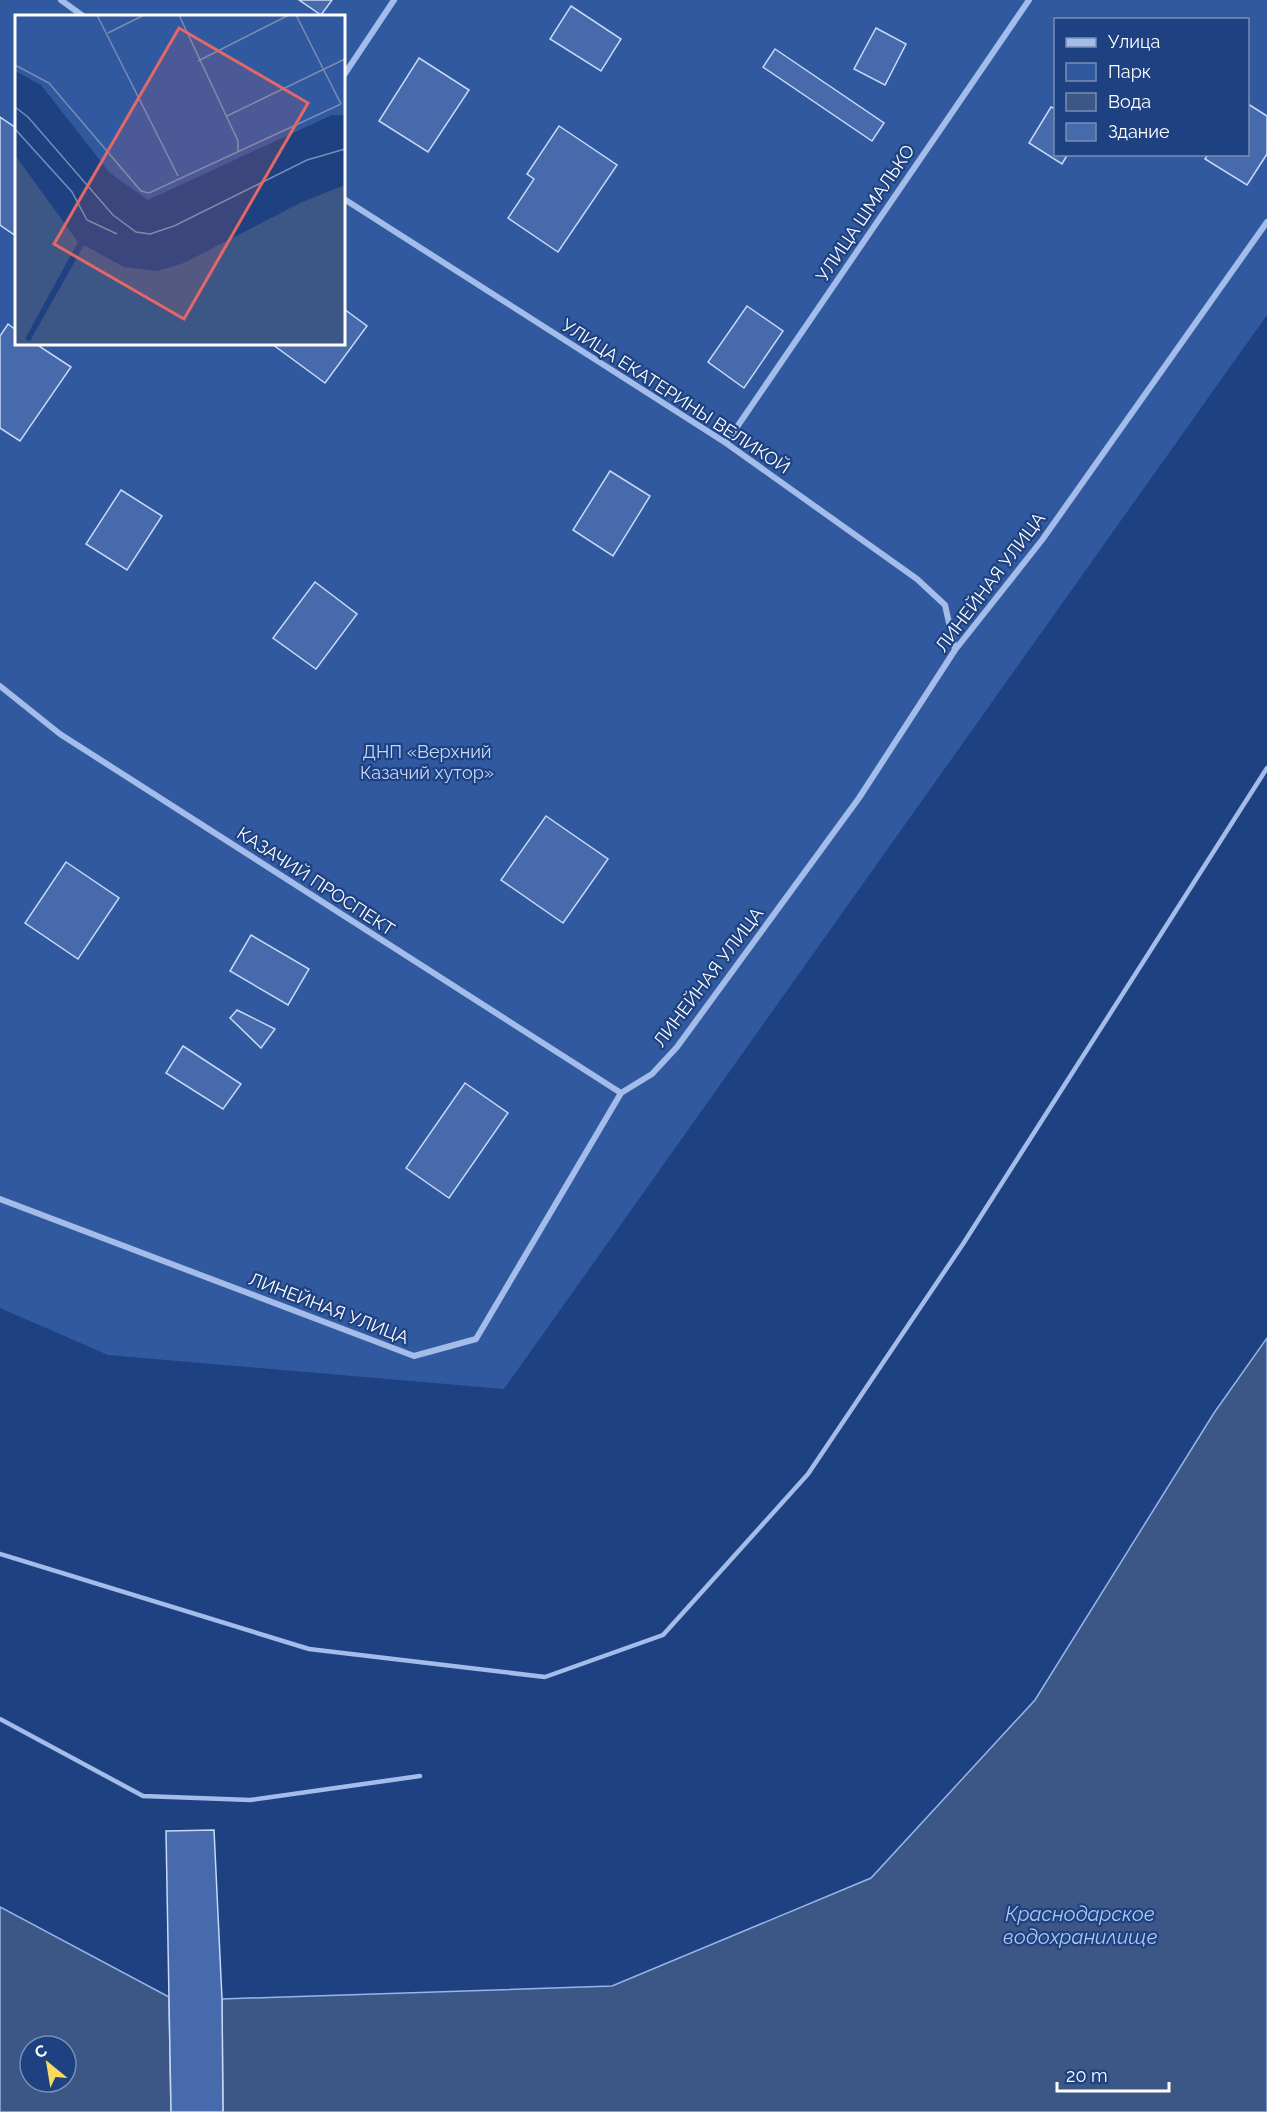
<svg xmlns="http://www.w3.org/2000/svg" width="1267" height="2112" font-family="Raleway,sans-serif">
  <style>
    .green { fill: #3159a0; fill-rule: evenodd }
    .water { fill: #3c5686; stroke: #96b6eb; stroke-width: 1.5; fill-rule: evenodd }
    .building { fill: #466aab; stroke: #c7d9f7; stroke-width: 1.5 }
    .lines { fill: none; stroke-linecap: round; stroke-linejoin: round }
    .service { stroke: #a3bce9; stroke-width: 4.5 }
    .minor { stroke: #a3bce9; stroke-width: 6 }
    .labels { text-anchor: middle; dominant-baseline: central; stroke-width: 4.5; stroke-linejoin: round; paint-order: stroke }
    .street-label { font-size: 18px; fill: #fff; stroke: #1e4181 }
    .park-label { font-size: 18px; fill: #c7d9f7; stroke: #1e4181 }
    .water-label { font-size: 20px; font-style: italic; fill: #aec7f1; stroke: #1e4181 }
    .inset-road { fill: none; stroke: #788db3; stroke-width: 1.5 }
    .view { fill: #e26868; fill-opacity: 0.15; stroke: #e26868; stroke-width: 3 }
    .inset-edge { fill: none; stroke: #fff; stroke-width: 3 }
  </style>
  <rect width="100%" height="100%" fill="#1e4181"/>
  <path class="green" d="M0,0H1267V315L504,1389L108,1355L0,1308ZM16,16H344V344H16ZM1056,20H1248V154H1056Z"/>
  <path class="water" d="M1267,1338V2112H223L222,1999L612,1986L871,1878L1035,1700L1214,1413Z
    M0,1907L169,1997L171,2112H0ZM30,2046H66V2082H30Z"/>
  <path class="building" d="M299,0H332L321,15Z
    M571,6L621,39L601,71L550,39Z
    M876,28L906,44L885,85L854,69Z
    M775,49L884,123L872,141L763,67Z
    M419,58L469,90L428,152L379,121Z
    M1248,104L1267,116V154L1247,185L1205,159L1208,154H1248Z
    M1051,107L1056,109V154H1068L1062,164L1029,143Z
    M0,117L16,128V236L0,225Z
    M559,126L617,165L558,252L508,218L534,179L527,174Z
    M747,306L783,331L744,388L708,362Z
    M344,309L367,326L325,383L272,344H344Z
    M8,324L16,330V344H36L71,367L20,441L0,428V336Z
    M610,471L650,496L613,556L573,530Z
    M121,490L162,516L127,570L86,544Z
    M315,582L357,614L316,669L273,638Z
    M546,816L608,859L563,923L501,880Z
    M66,862L119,898L78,959L25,923Z
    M251,935L309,969L288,1005L230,971Z
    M237,1010L275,1029L261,1048L230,1018Z
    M183,1046L241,1084L223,1109L166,1073Z
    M465,1083L508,1113L449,1198L406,1168Z
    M214,1830L222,1999L223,2112H171L166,1831Z"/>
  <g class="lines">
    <path class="service" d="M0,1554L309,1649L545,1677L663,1635L808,1474L963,1244L1267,768
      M0,1719L143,1796L250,1800L420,1776"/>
    <path class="minor" d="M61,0L83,16
      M344,75L394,0
      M344,199L726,443L917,579L945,605L955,650
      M726,443L1029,0
      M0,686L60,734L621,1093
      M0,1199L414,1356L476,1339L621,1093L652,1074L677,1047L859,798L955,650L1042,540L1267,222"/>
  </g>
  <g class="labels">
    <g class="street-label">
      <text transform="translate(865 213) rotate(-56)">УЛИЦА ШМАЛЬКО</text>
      <text transform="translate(676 396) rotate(33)">УЛИЦА ЕКАТЕРИНЫ ВЕЛИКОЙ</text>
      <text transform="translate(990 582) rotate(-53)">ЛИНЕЙНАЯ УЛИЦА</text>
      <text transform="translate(316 881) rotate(33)">КАЗАЧИЙ ПРОСПЕКТ</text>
      <text transform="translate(708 977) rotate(-53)">ЛИНЕЙНАЯ УЛИЦА</text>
      <text transform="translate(329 1308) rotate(21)">ЛИНЕЙНАЯ УЛИЦА</text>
    </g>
    <g class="park-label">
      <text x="427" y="751">ДНП «Верхний<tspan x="427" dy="21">Казачий хутор»</tspan></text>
    </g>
    <g class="water-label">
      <text x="1080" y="1914">Краснодарское<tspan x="1080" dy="23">водохранилище</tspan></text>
    </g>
  </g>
  <g transform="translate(15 15)">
    <rect width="330" height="330" fill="#1e4181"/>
    <path d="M0,0H330V100H317L133,185L95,158L26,70L0,56Z" fill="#3159a0"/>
    <path d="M0,140L63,227L10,324L15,326L69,230L109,252L142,256L169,248L287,187L330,170V330H0Z" fill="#3c5686"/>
    <path class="inset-road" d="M82,0L163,161M164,0L223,126V136M281,0L326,89M93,18L129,0M183,46L274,0M0,50L34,68L126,176L134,178L326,89M0,92L13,102L98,200L121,217L135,219L159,211L292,145L330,134M212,101L330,44M0,114L57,177L72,205L102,219"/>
    <path class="view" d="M164,13L293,88L169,304L39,229Z"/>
    <rect width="330" height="330" class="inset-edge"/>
  </g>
  <rect x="1054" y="18" width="195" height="138" fill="#1e4181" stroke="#788db3" stroke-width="1.5"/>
  <rect x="1066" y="38" width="30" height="9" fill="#a3bce9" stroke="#788db3" stroke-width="1.5"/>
  <text x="1108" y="48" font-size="18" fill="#ffffff">Улица</text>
  <rect x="1066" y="63" width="30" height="18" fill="#3159a0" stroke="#788db3" stroke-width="1.5"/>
  <text x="1108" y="78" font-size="18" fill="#ffffff">Парк</text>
  <rect x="1066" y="93" width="30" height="18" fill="#3c5686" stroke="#788db3" stroke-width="1.5"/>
  <text x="1108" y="108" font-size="18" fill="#ffffff">Вода</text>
  <rect x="1066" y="123" width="30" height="18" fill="#466aab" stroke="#788db3" stroke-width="1.5"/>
  <text x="1108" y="138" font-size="18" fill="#ffffff">Здание</text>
  <g transform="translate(48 2064) rotate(330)"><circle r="28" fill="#1e4181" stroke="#788db3" stroke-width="1.5"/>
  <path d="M0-4.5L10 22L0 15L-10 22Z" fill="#f8d961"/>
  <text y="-9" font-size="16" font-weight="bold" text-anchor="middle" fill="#ffffff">С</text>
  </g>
  <path d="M1057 2082v9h112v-9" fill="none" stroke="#ffffff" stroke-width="3"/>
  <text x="1066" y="2082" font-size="18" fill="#ffffff" stroke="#1e4181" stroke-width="4.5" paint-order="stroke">20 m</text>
</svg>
